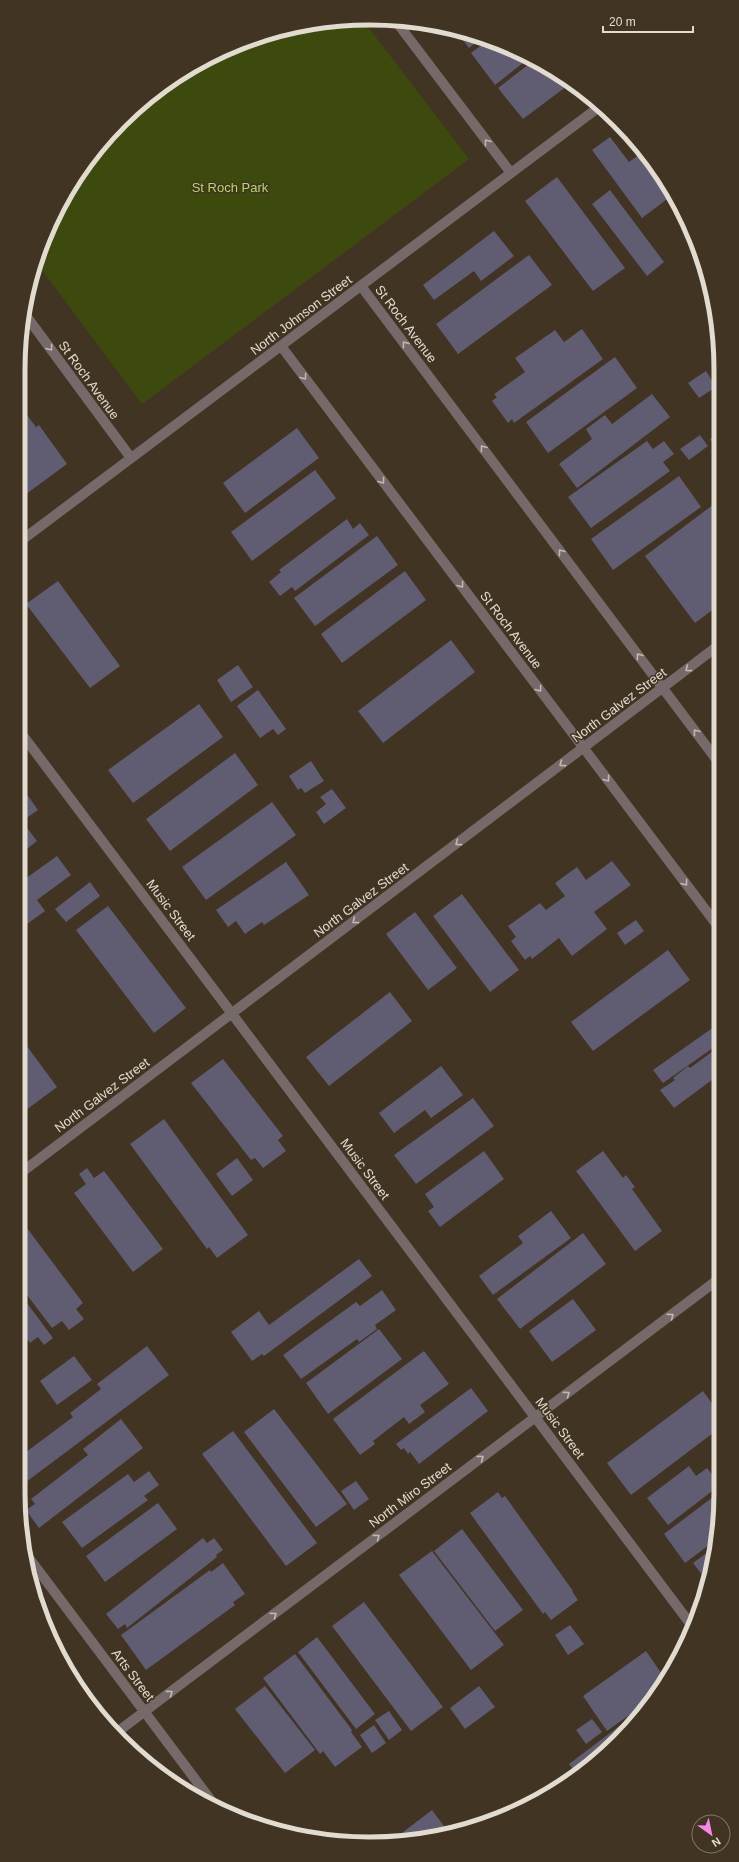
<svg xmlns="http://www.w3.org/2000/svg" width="739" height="1862" font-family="Arial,sans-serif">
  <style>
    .green { fill: #3c4b0d }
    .building { fill: #605c71 }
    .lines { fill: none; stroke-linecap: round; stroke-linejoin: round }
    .minor { stroke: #756a69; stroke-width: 10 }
    .tertiary { stroke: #756a69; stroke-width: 10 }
    .oneway { stroke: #c1b9b1 }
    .labels { text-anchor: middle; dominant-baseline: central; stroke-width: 3; stroke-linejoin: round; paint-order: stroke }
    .park-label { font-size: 13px; fill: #b8d767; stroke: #413423 }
    .street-label { font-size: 13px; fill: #e2dbd0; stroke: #413423 }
    .rim { fill: none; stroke: #e2dbd0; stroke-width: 5 }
  </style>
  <rect width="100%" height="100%" fill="#413423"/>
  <path class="green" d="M346,19H362L469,159L142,404L36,262L37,257L65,194L105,138L155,91L214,54L278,30Z"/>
  <path class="building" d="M455,30L482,37H483L469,48Z
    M488,40L528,59L495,85L471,53Z
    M533,61L565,77L571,83L523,119L498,88Z
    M610,137L629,162L643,152L656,174L655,175L670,197L642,218L592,150Z
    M557,177L625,268L593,291L525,201Z
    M610,190L664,262L647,276L592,204Z
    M494,231L514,256L481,281L474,271L434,300L423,285Z
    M529,255L552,285L458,354L436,324Z
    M582,329L603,359L514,423L512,419L508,423L492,401L497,397L494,394L525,372L515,358L555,330L564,342Z
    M615,357L637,388L548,453L526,422Z
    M706,371L716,387L699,398L688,383Z
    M652,394L670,417L577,488L559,464L592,439L586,429L605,415L612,424Z
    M18,403L36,427L39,425L67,464L18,500Z
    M297,428L319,458L245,513L223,483Z
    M718,433V451L710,439Z
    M700,435L708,446L689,460L680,449Z
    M647,441L653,449L664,441L674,454L663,462L670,471L591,528L568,497Z
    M315,470L336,498L252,561L231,532Z
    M679,476L701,507L613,570L591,539Z
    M718,501L719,605L695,623L645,556Z
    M347,519L353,529L360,523L369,535L295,591L292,587L280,596L269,582L281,572L279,570Z
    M377,536L398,565L315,626L294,598Z
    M405,571L426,600L342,663L321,634Z
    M58,581L120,666L90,688L26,604Z
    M451,640L475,672L383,743L358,711Z
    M238,665L253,687L231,702L217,680Z
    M258,690L286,729L278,735L273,729L260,738L237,706Z
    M199,704L223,737L133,803L108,770Z
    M235,753L258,785L170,851L146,819Z
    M311,761L324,781L305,793L301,788L298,790L289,776Z
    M18,784L23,791L18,795Z
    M332,789L346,808L324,824L316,812L326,804L320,797Z
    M26,793L38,810L18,824V798Z
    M272,802L296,835L206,900L182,867Z
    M24,824L37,841L18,856V829Z
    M57,856L71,875L37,900L45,911L20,929L18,927V884Z
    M612,861L631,885L594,912L607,929L572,956L559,938L532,959L530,956L525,960L511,941L516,937L508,926L540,903L546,910L565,896L555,883L577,867L586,880Z
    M286,862L309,895L264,925L262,922L245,934L236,921L228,927L216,910Z
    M90,882L100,896L66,922L55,909Z
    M462,894L519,970L490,992L433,916Z
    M108,906L186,1008L154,1033L76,930Z
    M415,912L457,968L428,990L386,934Z
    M636,920L644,931L625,945L617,933Z
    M668,950L690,980L593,1051L571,1022Z
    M390,992L412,1021L329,1086L306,1057Z
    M718,1024L720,1027V1043L663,1083L653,1070Z
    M18,1034L57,1087L22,1113L18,1108Z
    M720,1046V1074L674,1108L660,1090L675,1080L673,1078L688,1066L690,1068Z
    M223,1059L283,1136L278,1140L286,1151L263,1168L255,1158L251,1160L191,1083Z
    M441,1066L463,1095L431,1118L425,1110L394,1133L379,1113Z
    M473,1098L494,1126L416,1184L394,1155Z
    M164,1119L248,1235L217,1258L209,1247L207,1249L130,1144Z
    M720,1150V1165L713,1155Z
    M484,1151L504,1179L440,1227L428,1211L434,1207L425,1194Z
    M603,1151L623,1178L626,1175L635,1187L632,1189L662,1231L635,1251L576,1171Z
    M237,1158L253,1180L232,1196L216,1174Z
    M87,1168L94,1178L104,1171L163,1249L133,1272L74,1193L86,1184L79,1174Z
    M551,1211L571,1238L493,1295L479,1276L523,1243L518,1236Z
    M18,1216L83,1303L76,1309L84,1319L69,1330L62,1321L52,1328L18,1283Z
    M583,1233L606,1264L520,1329L497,1299Z
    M359,1259L372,1276L264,1356L262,1354L252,1361L231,1332L259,1311L269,1325Z
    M382,1290L396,1310L375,1325L377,1329L359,1342L357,1339L301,1379L283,1355L356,1302L360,1306Z
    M18,1291L53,1338L44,1345L38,1337L30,1343L28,1340L18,1348Z
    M573,1299L596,1330L552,1362L529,1331Z
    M379,1329L402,1359L328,1414L306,1383Z
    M147,1346L169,1375L26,1482L18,1471V1458L73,1417L70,1413L101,1389L97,1384Z
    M424,1351L449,1384L420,1405L425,1412L409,1424L404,1417L373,1441L375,1444L360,1455L333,1419Z
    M18,1356L23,1363L18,1366Z
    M74,1356L92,1380L57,1405L40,1381Z
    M471,1388L488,1411L419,1464L410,1452L408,1454L404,1448L401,1450L396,1444Z
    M703,1391L721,1416V1427L631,1495L607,1463Z
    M274,1409L347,1504L316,1527L244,1432Z
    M121,1419L143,1448L39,1528L26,1510L35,1504L31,1499L88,1455L83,1449Z
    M233,1431L317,1543L286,1566L202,1454Z
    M689,1466L696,1476L707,1468L720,1485L668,1525L647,1498Z
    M149,1471L159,1485L144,1496L148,1500L82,1548L62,1522L128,1474L134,1482Z
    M356,1481L369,1499L354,1510L341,1491Z
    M721,1491L713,1542L685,1563L664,1534Z
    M498,1492L502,1498L505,1496L573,1591H572L578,1600L551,1620L545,1612L543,1614L470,1513Z
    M158,1503L177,1529L105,1582L86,1556Z
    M462,1529L523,1610L495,1631L434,1551Z
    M203,1538L207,1543L214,1538L223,1550L216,1555L217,1557L127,1628L125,1624L118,1629L106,1614Z
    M712,1549L706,1580L693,1563Z
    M432,1551L504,1645L471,1670L399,1575Z
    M223,1563L245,1594L233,1602L235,1605L146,1670L121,1635L210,1570L211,1572Z
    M364,1602L443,1707L411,1731L332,1626Z
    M570,1625L584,1644L568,1655L555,1635Z
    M317,1637L375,1714L356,1729L298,1652Z
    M646,1651L664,1677L654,1697L607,1731L583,1696Z
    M295,1654L352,1730L351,1732L362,1747L335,1767L323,1751L320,1754L263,1678Z
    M60,1657L96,1706L93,1708L65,1668Z
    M265,1686L315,1750L285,1773L235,1709Z
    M479,1686L495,1707L465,1729L450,1708Z
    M389,1711L402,1730L389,1740L375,1720Z
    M639,1714L640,1715L601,1757L577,1774L569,1764L630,1718L631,1720Z
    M592,1719L602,1732L586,1744L576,1730Z
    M374,1725L386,1743L372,1753L360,1735Z
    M432,1810L449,1833L438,1837L394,1839Z"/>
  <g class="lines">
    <path class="minor" d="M395,20L511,173
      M361,286L719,763
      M27,317L131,458
      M281,346L720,929
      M18,543L599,107
      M18,729L692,1626
      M29,1558L216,1807"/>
    <path class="tertiary" d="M18,1175L719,645
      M116,1733L720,1278"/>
  </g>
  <defs><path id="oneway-chevron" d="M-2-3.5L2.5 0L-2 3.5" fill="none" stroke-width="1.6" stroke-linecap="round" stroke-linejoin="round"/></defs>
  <g class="oneway">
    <use href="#oneway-chevron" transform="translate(487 142) rotate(-127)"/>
    <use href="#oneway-chevron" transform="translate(405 344) rotate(-127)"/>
    <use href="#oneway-chevron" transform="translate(50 348) rotate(54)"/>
    <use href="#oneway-chevron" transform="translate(304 377) rotate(53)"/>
    <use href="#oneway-chevron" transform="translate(483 448) rotate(-127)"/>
    <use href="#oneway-chevron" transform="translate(382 481) rotate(53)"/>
    <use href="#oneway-chevron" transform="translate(561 552) rotate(-127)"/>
    <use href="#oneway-chevron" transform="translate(461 585) rotate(53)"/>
    <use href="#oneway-chevron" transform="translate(639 656) rotate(-127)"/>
    <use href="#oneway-chevron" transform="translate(688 669) rotate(143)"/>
    <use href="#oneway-chevron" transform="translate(539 689) rotate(53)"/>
    <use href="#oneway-chevron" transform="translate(696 732) rotate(-127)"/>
    <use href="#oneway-chevron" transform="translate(562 764) rotate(143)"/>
    <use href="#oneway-chevron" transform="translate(607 779) rotate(53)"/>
    <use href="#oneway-chevron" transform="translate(458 843) rotate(143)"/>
    <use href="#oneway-chevron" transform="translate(685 883) rotate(53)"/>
    <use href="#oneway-chevron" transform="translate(355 921) rotate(143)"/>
    <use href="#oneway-chevron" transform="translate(671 1316) rotate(-37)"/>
    <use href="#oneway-chevron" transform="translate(567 1394) rotate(-37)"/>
    <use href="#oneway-chevron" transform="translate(481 1458) rotate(-37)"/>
    <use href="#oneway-chevron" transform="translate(377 1537) rotate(-37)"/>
    <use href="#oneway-chevron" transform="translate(274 1615) rotate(-37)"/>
    <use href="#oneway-chevron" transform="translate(170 1693) rotate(-37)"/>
  </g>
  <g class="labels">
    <g class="park-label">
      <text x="230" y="187">St Roch Park</text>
    </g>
    <g class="street-label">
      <text transform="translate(301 315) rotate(-37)">North Johnson Street</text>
      <text transform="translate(406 324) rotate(53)">St Roch Avenue</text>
      <text transform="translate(89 380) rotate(54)">St Roch Avenue</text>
      <text transform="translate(511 630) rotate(53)">St Roch Avenue</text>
      <text transform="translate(619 705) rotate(-37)">North Galvez Street</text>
      <text transform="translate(361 900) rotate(-37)">North Galvez Street</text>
      <text transform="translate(171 910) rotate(53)">Music Street</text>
      <text transform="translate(102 1095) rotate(-37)">North Galvez Street</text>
      <text transform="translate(365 1169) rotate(53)">Music Street</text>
      <text transform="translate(560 1428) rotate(53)">Music Street</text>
      <text transform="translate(410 1495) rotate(-37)">North Miro Street</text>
      <text transform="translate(133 1675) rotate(53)">Arts Street</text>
    </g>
  </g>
  <path d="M0 0H739V1862H0ZM369 25H370A344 344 0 0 1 714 369V1493A344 344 0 0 1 370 1837H369A344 344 0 0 1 25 1493V369A344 344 0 0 1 369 25Z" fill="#413423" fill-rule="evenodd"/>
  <path class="rim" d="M369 25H370A344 344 0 0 1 714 369V1493A344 344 0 0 1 370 1837H369A344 344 0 0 1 25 1493V369A344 344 0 0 1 369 25Z"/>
  <g transform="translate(711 1834) rotate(147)"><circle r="19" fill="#413423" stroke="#817768"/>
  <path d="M0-3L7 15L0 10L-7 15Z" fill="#f987e8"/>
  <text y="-6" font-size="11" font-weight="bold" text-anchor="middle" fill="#e2dbd0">N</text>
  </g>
  <path d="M603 26v6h90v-6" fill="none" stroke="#e2dbd0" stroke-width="2"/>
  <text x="609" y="26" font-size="12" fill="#e2dbd0" stroke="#413423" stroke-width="3" paint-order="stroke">20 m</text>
</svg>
